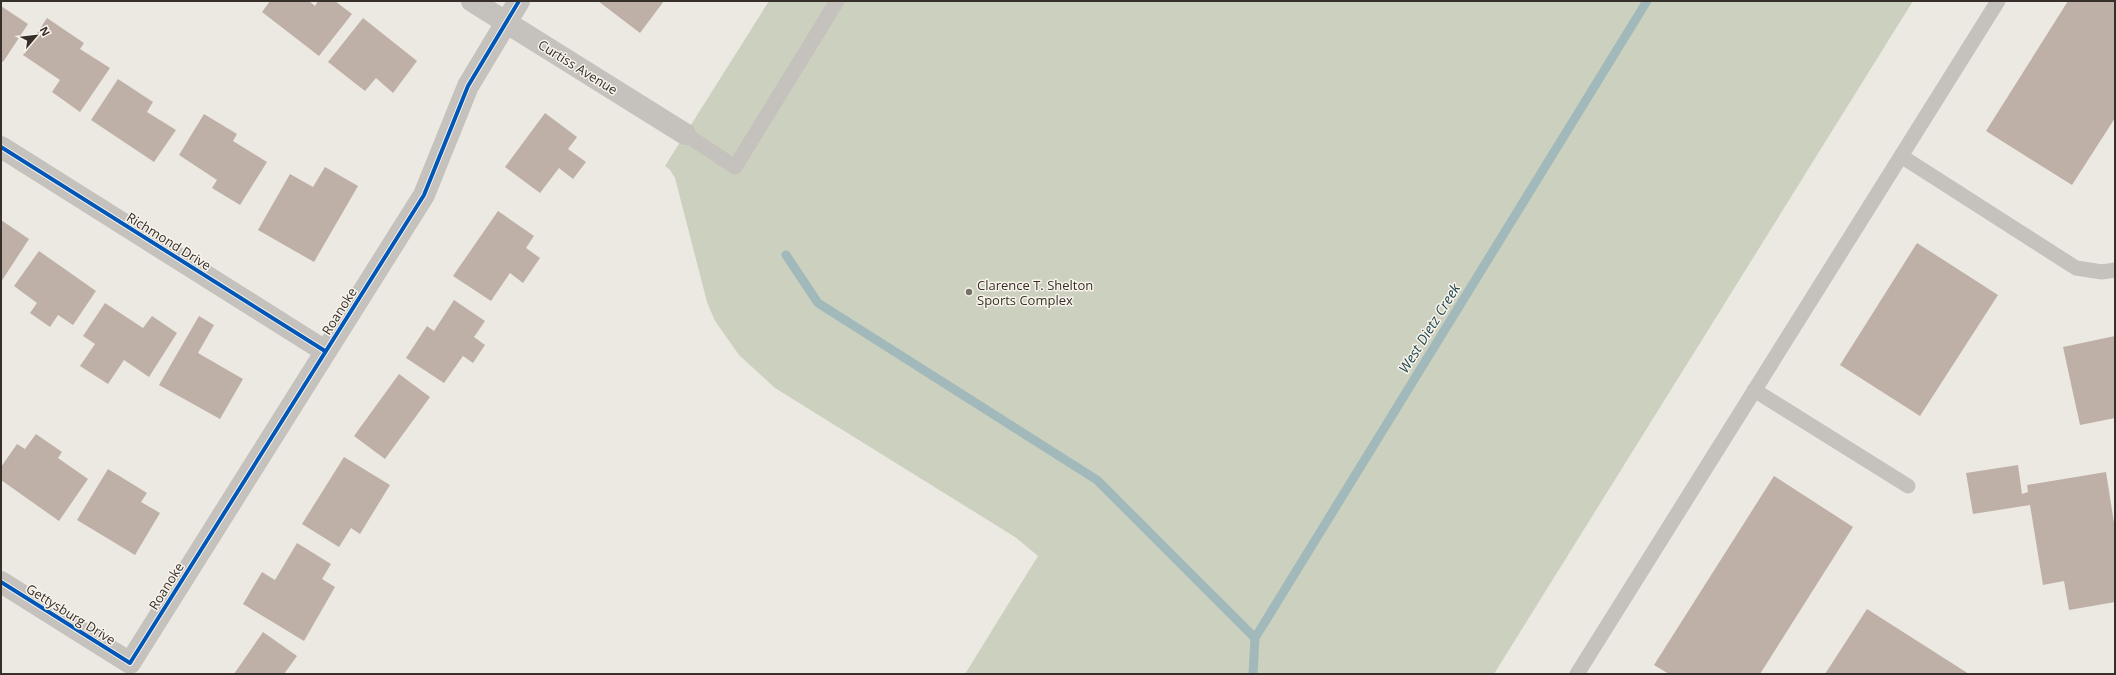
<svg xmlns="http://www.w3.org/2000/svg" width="2116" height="675" font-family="'Open Sans',sans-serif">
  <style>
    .green { fill: #ccd1bf }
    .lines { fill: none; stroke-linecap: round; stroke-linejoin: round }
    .stream { stroke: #a1b9bb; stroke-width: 9 }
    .building { fill: #beb0a6 }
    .lane { stroke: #c5c1bc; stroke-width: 15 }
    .street { stroke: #c5c1bc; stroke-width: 22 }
    .cycleway-casing { stroke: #f8f3eb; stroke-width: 6 }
    .cycleway { stroke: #0057b8; stroke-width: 4 }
    .poi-dot { fill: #76706b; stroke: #f8f3eb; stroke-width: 1.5 }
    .labels { text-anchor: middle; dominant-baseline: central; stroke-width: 3; stroke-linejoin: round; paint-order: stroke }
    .street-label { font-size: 13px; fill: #362f2a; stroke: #f8f3eb }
    .poi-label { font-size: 13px; fill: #362f2a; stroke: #f8f3eb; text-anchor: start }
    .water-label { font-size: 14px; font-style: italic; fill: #244a52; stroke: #f8f3eb }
  </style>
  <rect width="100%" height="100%" fill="#ece9e3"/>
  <path class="green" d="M769,1H1913L1494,674H965L1038,556L1015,537L775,388L739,355L715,321L707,302L675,178L670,170L665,166Z"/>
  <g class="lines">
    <path class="stream" d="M786,255L818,303L1097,480L1255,638
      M1253,674L1255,638L1647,1"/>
  </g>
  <path class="building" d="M270,1H309L315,6L318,1H335L352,14L319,56L262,12Z
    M598,1H664L640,33Z
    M2068,1H2115V118L2072,185L1986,131Z
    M1,6L28,24L3,62L1,61Z
    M47,18L84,43L80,49L110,68L80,112L52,92L60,80L23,55Z
    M363,18L417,61L393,93L376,78L365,91L328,62Z
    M118,79L153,102L147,112L176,130L154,162L91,120Z
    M545,113L577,137L568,149L586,162L573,179L559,168L540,193L505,167Z
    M204,114L237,134L233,141L267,162L240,205L212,188L217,180L179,155Z
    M325,167L358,186L314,262L258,230L290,174L313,187Z
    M498,211L534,236L526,248L540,258L523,283L510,273L491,301L453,276Z
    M1,220L29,239L1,282Z
    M1917,243L1998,295L1920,416L1840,365Z
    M39,251L96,291L73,325L58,315L50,327L30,313L37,303L14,286Z
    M454,300L485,321L474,337L485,345L473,363L463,356L444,383L406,358L427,326L434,331Z
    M105,303L143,328L152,316L177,333L149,377L124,360L108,384L80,366L95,344L83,336Z
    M199,316L214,325L198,353L243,379L220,419L159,385Z
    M2115,336V418L2080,425L2063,347Z
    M399,374L430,397L385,459L354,436Z
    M36,434L62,452L58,458L88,479L59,521L1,480V467L17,444L25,449Z
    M344,457L390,485L360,534L351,528L339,547L302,524Z
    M2018,465L2022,494L2028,492L2027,485L2106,472L2115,529V602L2069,610L2064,581L2043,585L2030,505L1973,514L1966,473Z
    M108,469L147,493L141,502L160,513L135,555L77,520Z
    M1774,476L1853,527L1760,674H1669L1654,665Z
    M297,543L331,564L322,579L335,587L304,641L243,604L262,572L275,580Z
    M1867,609L1969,674H1825Z
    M263,632L297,656L284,674H234Z"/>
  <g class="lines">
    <path class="lane" d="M685,134L735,167L837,1
      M1901,156L2076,268L2102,272L2115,270
      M1754,390L1908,486
      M1577,674L1998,1"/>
    <path class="street" d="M472,1L685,134
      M1,147L325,351
      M1,582L130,663L424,195L468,86L519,1"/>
    <g class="cycleway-casing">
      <path id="cycleway" d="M1,147L325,351
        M1,582L130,663L424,195L468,86L519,1"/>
    </g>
    <use href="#cycleway" class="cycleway"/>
  </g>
  <circle class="poi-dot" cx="969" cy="292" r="4"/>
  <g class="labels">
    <g class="street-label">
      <text transform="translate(578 67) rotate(32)">Curtiss Avenue</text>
      <text transform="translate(169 241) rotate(32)">Richmond Drive</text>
      <text transform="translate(339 311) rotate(-58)">Roanoke</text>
      <text transform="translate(166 586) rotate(-58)">Roanoke</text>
      <text transform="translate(71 614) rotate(32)">Gettysburg Drive</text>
    </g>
    <g class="poi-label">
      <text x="977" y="285">Clarence T. Shelton<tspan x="977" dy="15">Sports Complex</tspan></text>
    </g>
    <g class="water-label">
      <text transform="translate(1429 328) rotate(-58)">West Dietz Creek</text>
    </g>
  </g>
  <rect width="2116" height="675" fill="none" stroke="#362f2a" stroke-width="4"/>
  <g transform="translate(36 36) rotate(62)" stroke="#f8f3eb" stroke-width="3" paint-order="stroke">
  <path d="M0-3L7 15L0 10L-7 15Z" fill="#362f2a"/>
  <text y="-6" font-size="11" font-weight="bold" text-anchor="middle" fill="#362f2a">N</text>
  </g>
</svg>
